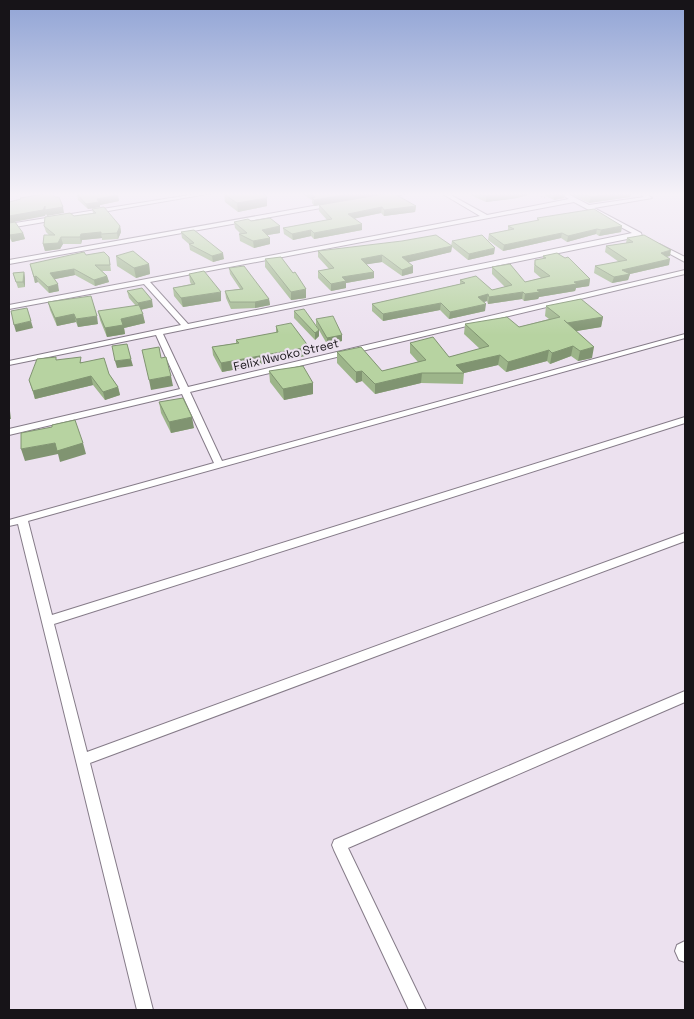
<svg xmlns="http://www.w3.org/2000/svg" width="694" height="1019" font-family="'Space Grotesk',sans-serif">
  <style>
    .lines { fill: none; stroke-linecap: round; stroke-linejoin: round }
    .minor-casing { stroke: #857b88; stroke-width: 2 }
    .path { stroke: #8c858e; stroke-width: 1; stroke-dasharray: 2 2; stroke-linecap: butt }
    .minor { fill: #fff; fill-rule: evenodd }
    .wall { fill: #9db58a }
    .shaded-wall { fill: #809471 }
    .building { fill: #b7d3a1; stroke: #809471 }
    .labels { text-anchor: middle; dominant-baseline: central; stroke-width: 4.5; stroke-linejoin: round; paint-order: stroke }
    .far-street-label { font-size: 12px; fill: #171418; stroke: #ece1ef }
  </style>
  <rect width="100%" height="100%" fill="#ece1ef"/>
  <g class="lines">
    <g class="minor-casing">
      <path id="minor" d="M202,193H213L9,228V224Z
        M396,193H409L384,198L381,196Z
        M441,193H447L487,215L569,199L559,193H566L589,205L644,197L639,193H645L652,198L594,208L641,233L642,236L163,334L188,387L685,270V274L190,392L222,461L685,334V338L28,521L52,615L685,417V423L54,624L87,752L685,533V541L90,763L153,1010H137L18,524L9,526V520L214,463L182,394L9,435V429L180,389L156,335L9,365V361L181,325L144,284L9,309V305L480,216ZM574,202L632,233L188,324L150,282Z
        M330,203L333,205L332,206L9,264V260Z
        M659,244L685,257V262L657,247V245Z
        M685,691V702L348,848L426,1010H409L334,850L332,845L334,840Z
        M685,941V962L679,960L675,951L677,945Z"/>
    </g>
    <path class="path" d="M533,193L545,198"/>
    <use href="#minor" class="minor"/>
  </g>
  <path class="wall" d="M117,193L119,201L100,205V207L88,209L78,200L77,194Z
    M301,193H385L416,206L415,212L384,216L381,213L355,218L362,230L314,239L311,236L293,240L284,234L283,228L327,220L319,211V205L374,195L314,206L312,203V200Z
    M466,193H535L517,198L486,202Z
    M540,193H565L564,198L554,200Z
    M568,193H634H631L630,197L589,203Z
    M224,194L267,206L238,212L225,202Z
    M92,209L120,226L121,232L118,239L102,240V238L82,240L81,244H63L60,249L45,251L43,244L49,235L46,232L44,226L74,216L93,213Z
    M537,218L622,226L621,232L599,236L596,234L567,242L561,238L503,251L488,240L489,234L508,230V226L537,221Z
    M251,221L280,226V233L267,235L270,244L254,248L240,241L239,234H241L235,228L234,222Z
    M9,223L23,233L25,239L12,242L9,237Z
    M181,232L224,259L213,262L190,250L189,244L182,238Z
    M627,238L670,256H667L669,265L630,274L628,280L612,283L594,273L595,266L619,262L605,252L606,246L626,243Z
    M452,241L494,254L468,260L452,247L451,252L408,262L413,273L402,276L382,262L366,264L374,272V278L346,283V288L331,291L318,278V271L329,269L318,257V251L451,246Z
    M86,255L110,263L111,271H102L107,276L109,282L95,286L75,275L54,279L59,291L49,293L38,282L35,283L30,264Z
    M116,256L149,264L150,274L136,278L117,266Z
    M543,256L590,279L589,286L576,288L575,291L539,297L538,299L524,301L522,299L488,304L487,301L484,302L485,311L449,319L440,310L383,321L372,311V304L460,284V280L492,290L505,287L492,274V267L525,282L541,278L534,272V267L535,260L543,259Z
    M265,259L306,298L291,300L265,267Z
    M229,268L269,299L270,305L255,308L231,309L226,298L225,291L240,289L230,274Z
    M24,272L25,278V287L18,288L13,273Z
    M189,274L221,301L183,307L174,296L173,288L191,284L190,282Z
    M127,291L153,307L141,310L145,323L124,328L125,334L107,337L100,320L98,311L136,306L129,298Z
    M48,302L98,324L78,327L76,322L57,326L50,310Z
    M546,306L603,317L601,327L576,331L592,358L578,361L571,356L550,364L547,361L506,372L498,365L464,373L463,384L421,383L375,394L362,381L356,383L337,363V352L382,371L418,362L410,353V343L449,357L480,349L464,334L465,324L519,327L549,319L545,316Z
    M294,311L319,330V336L315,340L294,318Z
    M316,319L342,335V341L327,344L316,325Z
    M276,326L310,355L222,372L213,355L212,347L236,343V340L276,333Z
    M57,360L82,362L109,374L118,387L120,395L105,400L93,385L35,399L29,380Z
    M269,371L313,383V394L284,400L270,382Z
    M159,402L194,428L171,433L161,413Z"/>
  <path class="shaded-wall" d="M357,193H385L314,206V200Z
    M512,193H535L517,198L486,202V196Z
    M555,193H565L564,198L554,200Z
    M619,193H634H631L630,197L589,203L591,197Z
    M118,195L119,201L100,205V207L88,209L86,204L97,199Z
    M267,198V206L238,212L237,203Z
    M45,206L63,207L64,213L47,216L46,214L45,216L9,223V216Z
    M416,206L415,212L384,216V210Z
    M382,207L381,213L348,220V214Z
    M362,224V230L314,239V233Z
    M120,226L121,232L118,239L117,233Z
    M280,226V233L262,236V230Z
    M622,226L621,232L599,236L601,230Z
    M597,229L596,234L567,242L568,236Z
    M311,230V236L293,240L292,234Z
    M101,232V234L102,238L82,240L81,244L80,237L81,234Z
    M23,233L25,239L12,242L10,235Z
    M562,233L561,238L503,251L504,245Z
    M61,237L63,244L60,249L45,251L43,244Z
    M270,238V244L254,248L253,241Z
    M452,246L451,252L402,264V257Z
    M495,248L494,254L468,260L469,254Z
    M671,250L670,256L660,259L661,253Z
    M223,253L224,259L213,262L212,256Z
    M382,255V262L363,265L361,259Z
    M670,259L669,265L630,274L628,280L612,283L614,277L622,270Z
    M149,264L150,274L136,278L134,268Z
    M413,266V273L402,276V270Z
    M74,269L75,275L51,280L50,273Z
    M24,272L25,278V287L23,282Z
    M374,272V278L346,283V288L331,291V284L342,277Z
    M36,276L38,282L35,283L34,277Z
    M107,276L109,282L95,286L94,280Z
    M590,279L589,286L576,288L575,291L539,297L538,299L524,301L525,294L537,290L574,282Z
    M58,284L59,291L49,293L48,287Z
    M306,289V298L291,300V292Z
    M221,292V301L183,307L181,298Z
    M523,292L522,299L488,304L489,297Z
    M488,294L487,301L477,304L478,297Z
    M269,299L270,305L255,308V302Z
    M152,300L153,307L139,310L138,303Z
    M441,303L440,310L383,321V314Z
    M486,304L485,311L449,319L450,312Z
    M74,314L76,322L57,326L55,318Z
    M143,314L145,323L124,328L125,334L107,337L105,328L121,319Z
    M97,316L98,324L78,327L76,319Z
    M603,317L601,327L565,333L567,323Z
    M31,321L33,328L16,332L14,325Z
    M319,330V336L315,340V333Z
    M342,335V341L327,344V338Z
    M573,346L571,356L550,364L552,353Z
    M309,347L310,355L222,372L221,363Z
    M594,347L592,358L578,361L580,351Z
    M549,350L547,361L506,372L508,362Z
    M500,355L498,365L464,373L456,365Z
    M131,359L133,366L117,368L115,361Z
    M362,371V381L356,383V372Z
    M422,373L421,383L375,394V384Z
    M91,376L93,385L35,399L33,391Z
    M171,376L173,386L151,390L149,380Z
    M313,383V394L284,400L283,389Z
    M118,387L120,395L105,400L103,392Z
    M9,403L11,419H9Z
    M192,417L194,428L171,433L169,422Z
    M55,443H83L86,454L60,462L58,454L25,461L21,449Z"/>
  <path class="building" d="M50,193H52L55,197H59L63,207L45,210V206L43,210L9,216V202L21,199L20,198Z
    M88,193H117L118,195L97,199L99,202L86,204L77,194Z
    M232,193H264L267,198L237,203L224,194Z
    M308,193H357L314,200L312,198L315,197Z
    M389,193H393L416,206L384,210L382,207L348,214L362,224L314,233L311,230L292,234L283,228L332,219L319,205Z
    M480,193H512L486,196Z
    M582,193H619L591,197Z
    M104,207L120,226L117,233L101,234V232L81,234L80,237H61L58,243L43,244L44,235H55L44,226L45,217L70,213L74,216L96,213L92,209Z
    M594,209L622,226L601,230L597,229L568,236L562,233L504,245L489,234L514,229L508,226L539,220L537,218Z
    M270,218L280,226L262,230L270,238L253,241L239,234L247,233L234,222L248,219L251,221Z
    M15,222L23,233L10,235L9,233V223Z
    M194,230L223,253L212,256L189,244L194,243L181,232Z
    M436,235L452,246L402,257L413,266L402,270L382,255L361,259L374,272L342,277L346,281L331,284L318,271L334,268L318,251L402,241Z
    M482,235L495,248L469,254L452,241Z
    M644,235L671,250L661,253L670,259L622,270L630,274L614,277L595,266L627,260L606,246L633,242L627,238Z
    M133,251L149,264L134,268L116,256Z
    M84,252L86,255L104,252L109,257L110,265H95L107,276L94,280L74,269L50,273L58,284L48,287L36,276L34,277L30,264Z
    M557,253L565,258L568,257L590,279L574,282L577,284L537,290L540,292L525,294L523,292L489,297L488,294L478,297L486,304L450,312L441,303L383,314L372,304L465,283L460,280L476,276L492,290L512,285L492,267L510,264L525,282L550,276L535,265V260L546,258L543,256Z
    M281,257L293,273L295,272L306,289L291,292L265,259Z
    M244,266L269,299L255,302H230L225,291L243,289L229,268Z
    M204,271L221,292L181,298L173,288L195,284L189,274Z
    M24,272L23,282H16L13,273Z
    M142,288L152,300L138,303L127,291Z
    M91,296L97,316L76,319L74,314L55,318L48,302Z
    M581,299L603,317L567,323L564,320L594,347L580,351L573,346L552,353L549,350L508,362L500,355L456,365L464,373H422L375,384L362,371L356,372L337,352L361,347L382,371L426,360L410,343L433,337L449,357L489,346L465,324L507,317L519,327L560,317L546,306Z
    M139,305L143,314L121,319L123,325L105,328L98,311Z
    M27,308L31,321L14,325L11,311Z
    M304,309L319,330L315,333L294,311Z
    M333,316L342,335L327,338L316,319Z
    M291,323L309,347L221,363L212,347L239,343L236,340L278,332L276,326Z
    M127,344L131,359L115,361L112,346Z
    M159,347L161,358L166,357L171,376L149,380L142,350Z
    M56,357V360L81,357L80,363L104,358L109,374L118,387L103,392L91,376L33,391L29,380L37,359Z
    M303,366L313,383L283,389L269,371Z
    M183,398L192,417L169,422L159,402Z
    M75,420L83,443L57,451L55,443L21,449V433L52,427V425Z"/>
  <linearGradient id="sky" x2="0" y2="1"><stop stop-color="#91a4d5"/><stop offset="0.58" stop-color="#f6f2f8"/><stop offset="1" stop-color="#f6f2f8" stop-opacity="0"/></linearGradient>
  <rect width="694" height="335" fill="url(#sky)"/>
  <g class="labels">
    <g class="far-street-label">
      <text transform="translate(286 355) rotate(-13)">Felix Nwoko Street</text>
    </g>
  </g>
  <rect width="694" height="1019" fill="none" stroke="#171418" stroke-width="20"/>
</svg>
